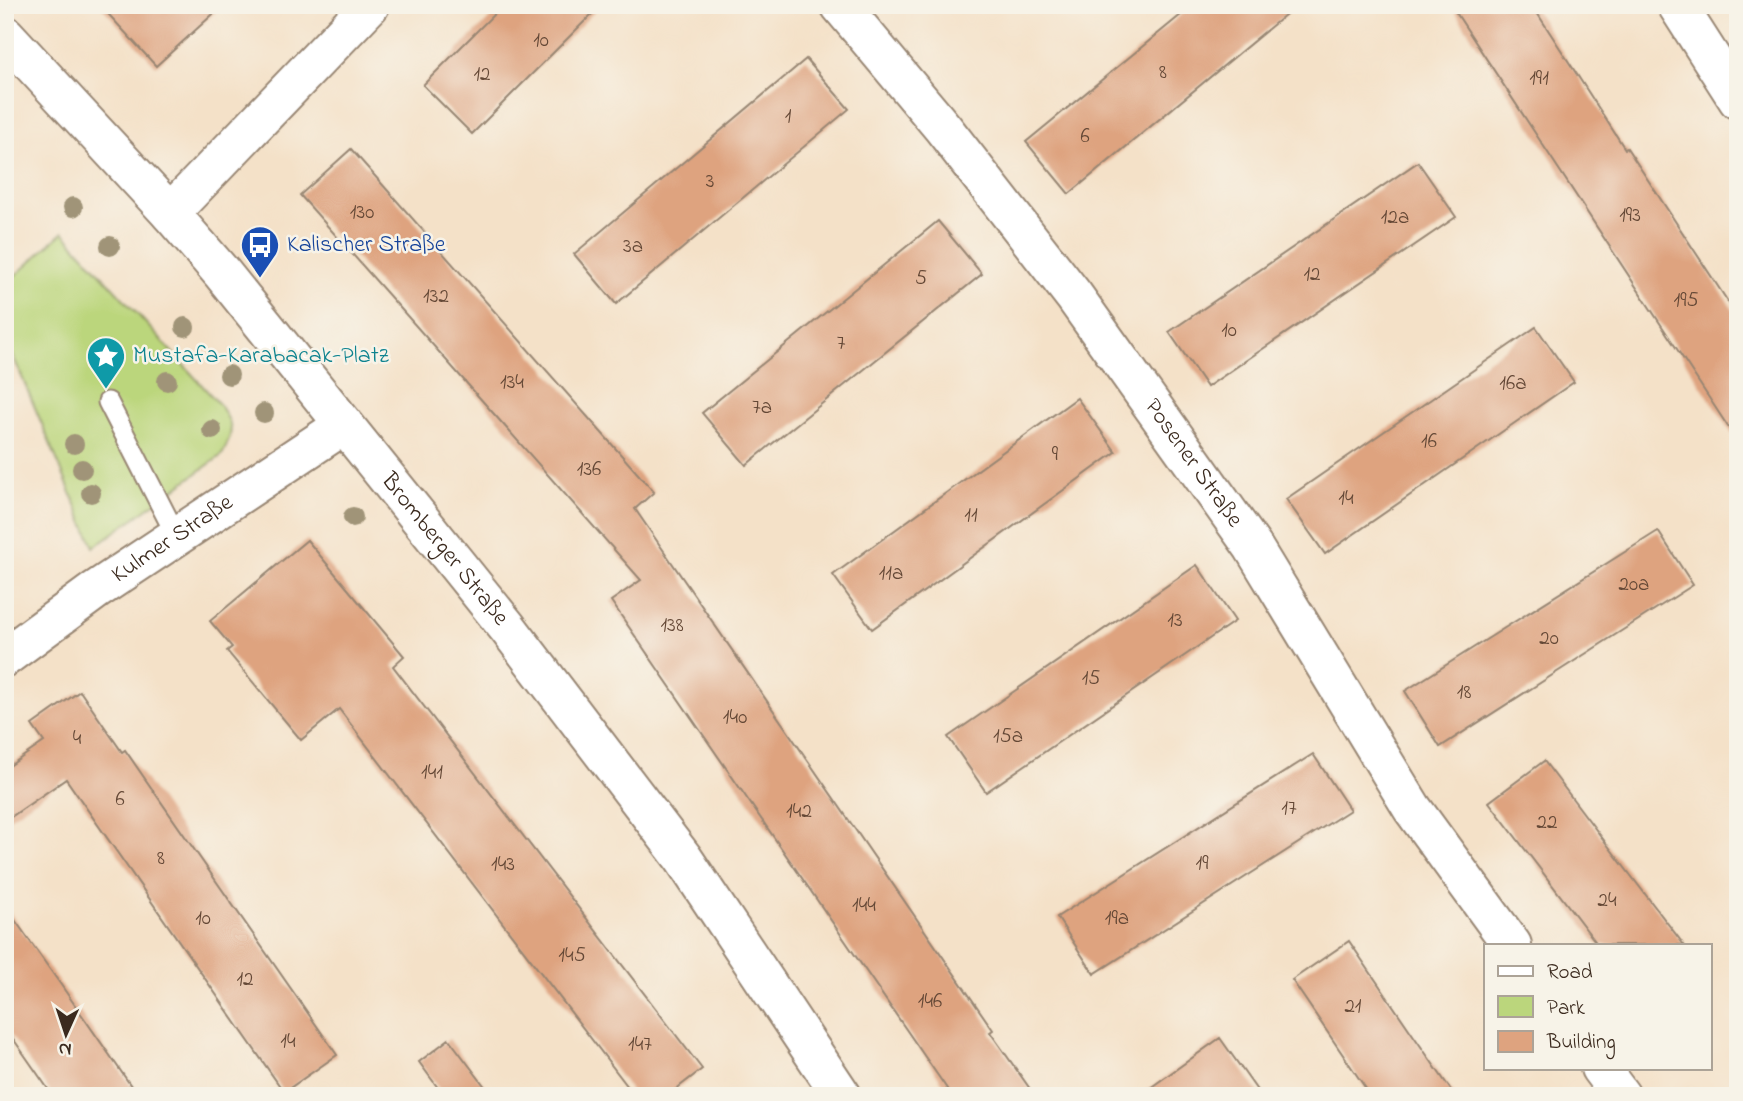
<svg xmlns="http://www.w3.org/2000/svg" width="1743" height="1101" font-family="'Indie Flower',sans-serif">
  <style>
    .green { fill: #bbd67c; stroke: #7b804d; stroke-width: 2 }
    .building { fill: #dea37f }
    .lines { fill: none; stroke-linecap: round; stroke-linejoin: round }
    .lane-casing { stroke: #988673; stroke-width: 23 }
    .street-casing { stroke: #988673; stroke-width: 42 }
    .lane { stroke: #fff; stroke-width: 19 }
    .street { stroke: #fff; stroke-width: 38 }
    .tree { fill: #a09478 }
    .labels { text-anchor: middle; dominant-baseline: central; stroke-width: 5; stroke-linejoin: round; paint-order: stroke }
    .number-label { font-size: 21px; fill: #644836 }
    .transit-label { font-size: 24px; fill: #164399; stroke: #f7f3e8; text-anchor: start }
    .culture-label { font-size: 24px; fill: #0d838f; stroke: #f7f3e8; text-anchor: start }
    .street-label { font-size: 24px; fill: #3b2a1e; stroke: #f7f3e8 }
  </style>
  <rect width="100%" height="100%" fill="#f7f3e8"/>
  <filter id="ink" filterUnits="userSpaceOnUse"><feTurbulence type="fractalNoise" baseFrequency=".0143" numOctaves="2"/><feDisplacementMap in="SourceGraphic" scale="14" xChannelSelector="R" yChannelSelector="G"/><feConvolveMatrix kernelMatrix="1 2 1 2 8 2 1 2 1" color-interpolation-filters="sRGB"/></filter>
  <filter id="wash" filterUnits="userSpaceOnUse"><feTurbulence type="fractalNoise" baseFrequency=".00686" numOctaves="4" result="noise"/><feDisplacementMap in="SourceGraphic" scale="28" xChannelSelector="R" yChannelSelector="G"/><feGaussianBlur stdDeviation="1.57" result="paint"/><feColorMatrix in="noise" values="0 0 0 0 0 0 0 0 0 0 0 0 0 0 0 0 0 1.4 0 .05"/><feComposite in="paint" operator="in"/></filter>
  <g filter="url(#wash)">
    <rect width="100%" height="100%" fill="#f4e1c8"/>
    <path class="green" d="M63,232L220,405C234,426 234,432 222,455L94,547L5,337V285Z"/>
    <g id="blocks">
      <path class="building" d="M100,5H223L156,66Z
        M503,5H601L472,134L423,85Z
        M1193,5H1297L1069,194L1026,142Z
        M1451,5H1532L1625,149L1627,148L1738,317V442Z
        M806,59L849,109L616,304L574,254Z
        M351,149L654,492L635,509L993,1030L990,1032L1035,1096H952L611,601L641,580L300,195Z
        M1418,162L1456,217L1207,387L1169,332Z
        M938,221L982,274L746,465L702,413Z
        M1536,327L1574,382L1325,554L1286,499Z
        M1077,398L1116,452L872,629L833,575Z
        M1658,531L1693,585L1440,747L1405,691Z
        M307,540L404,656L393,666L702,1069L667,1096H635L339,709L301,740L227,651L232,647L210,621Z
        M1197,565L1235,621L986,792L948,737Z
        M80,691L122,752L125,750L337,1055L284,1092L66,779L5,821V769L44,742L32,725Z
        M1313,754L1350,810L1094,974L1057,917Z
        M1544,761L1606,843L1684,945H1598L1489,802Z
        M5,906L61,985L138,1096H53L5,1027Z
        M1349,941L1413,1035L1455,1096H1371L1292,980Z
        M1220,1038L1261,1096H1139Z
        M449,1039L492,1096H444L419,1062Z"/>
    </g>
  </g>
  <g filter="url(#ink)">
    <use href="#blocks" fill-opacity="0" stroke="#988673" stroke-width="2"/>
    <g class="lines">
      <g class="lane-casing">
        <path id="lane" d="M108,402L176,535"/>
      </g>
      <g class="street-casing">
        <g id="street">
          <path id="s1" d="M840,5L943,128L1074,296L1253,547L1412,808L1512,945"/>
          <path d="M1677,5L1738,100"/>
          <path id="s2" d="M5,35L170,213L222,273L507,627L683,858L842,1096"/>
          <path d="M170,213L370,5"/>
          <path id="s3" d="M5,657L96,590L344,425"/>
          <path d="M1600,1068L1621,1096"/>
        </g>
      </g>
      <use href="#lane" class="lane"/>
      <use href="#street" class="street"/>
    </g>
    <g class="tree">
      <circle cx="73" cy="207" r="10"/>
      <circle cx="110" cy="246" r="10"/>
      <circle cx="185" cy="327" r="10"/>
      <circle cx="229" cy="375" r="10"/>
      <circle cx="167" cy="381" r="10"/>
      <circle cx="264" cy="413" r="10"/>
      <circle cx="212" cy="430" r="10"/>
      <circle cx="74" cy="444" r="10"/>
      <circle cx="82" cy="469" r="10"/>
      <circle cx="91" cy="493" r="10"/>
      <circle cx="353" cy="517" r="10"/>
    </g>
  </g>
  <defs>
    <g id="bus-pin" transform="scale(2.0125)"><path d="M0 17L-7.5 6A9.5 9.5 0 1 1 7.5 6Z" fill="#1a4fb4" stroke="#f7f3e8"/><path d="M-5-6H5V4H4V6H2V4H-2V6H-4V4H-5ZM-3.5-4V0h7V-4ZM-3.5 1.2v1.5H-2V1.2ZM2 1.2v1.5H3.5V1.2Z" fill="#fff"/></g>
    <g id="sight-pin" transform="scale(2.0125)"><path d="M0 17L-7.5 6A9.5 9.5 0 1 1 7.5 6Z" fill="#0f9aa8" stroke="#f7f3e8"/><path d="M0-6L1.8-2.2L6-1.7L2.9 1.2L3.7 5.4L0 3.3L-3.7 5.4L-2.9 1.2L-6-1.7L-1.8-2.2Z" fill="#fff"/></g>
  </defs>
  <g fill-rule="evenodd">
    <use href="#bus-pin" x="260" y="245"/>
    <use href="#sight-pin" x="106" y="356"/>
  </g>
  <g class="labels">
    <g class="number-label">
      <text x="541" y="41">10</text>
      <text x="1163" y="73">8</text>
      <text x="482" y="75">12</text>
      <text x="1539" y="79">191</text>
      <text x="788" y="117">1</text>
      <text x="1085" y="137">6</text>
      <text x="710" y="182">3</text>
      <text x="362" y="213">130</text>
      <text x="1630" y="216">193</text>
      <text x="1395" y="218">12a</text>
      <text x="633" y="247">3a</text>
      <text x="1312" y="275">12</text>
      <text x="921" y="279">5</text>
      <text x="436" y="297">132</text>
      <text x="1686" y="301">195</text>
      <text x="1229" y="331">10</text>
      <text x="841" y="344">7</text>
      <text x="512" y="383">134</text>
      <text x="1513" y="384">16a</text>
      <text x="762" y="408">7a</text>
      <text x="1429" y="442">16</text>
      <text x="1055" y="455">9</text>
      <text x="589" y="470">136</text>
      <text x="1346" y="499">14</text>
      <text x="971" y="516">11</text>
      <text x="891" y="574">11a</text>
      <text x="1634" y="585">20a</text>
      <text x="1175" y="621">13</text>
      <text x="672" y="626">138</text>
      <text x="1549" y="639">20</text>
      <text x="1091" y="679">15</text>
      <text x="1464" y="693">18</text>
      <text x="735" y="718">140</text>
      <text x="1008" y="737">15a</text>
      <text x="77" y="739">4</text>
      <text x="432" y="773">141</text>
      <text x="120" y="800">6</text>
      <text x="1289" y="809">17</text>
      <text x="799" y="812">142</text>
      <text x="1547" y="823">22</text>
      <text x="161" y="859">8</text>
      <text x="1202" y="864">19</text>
      <text x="503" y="865">143</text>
      <text x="1607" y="901">24</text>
      <text x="864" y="906">144</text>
      <text x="203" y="919">10</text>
      <text x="1117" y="919">19a</text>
      <text x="572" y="956">145</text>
      <text x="245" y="980">12</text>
      <text x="930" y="1002">146</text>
      <text x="1353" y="1007">21</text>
      <text x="288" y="1042">14</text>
      <text x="640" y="1045">147</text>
    </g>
    <g class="transit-label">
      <text x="287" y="245">Kalischer Straße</text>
    </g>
    <g class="culture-label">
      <text x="133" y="356">Mustafa-Karabacak-Platz</text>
    </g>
    <g class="street-label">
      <text stroke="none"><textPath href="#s1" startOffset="579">Posener Straße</textPath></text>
      <text stroke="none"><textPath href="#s3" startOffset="205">Kulmer Straße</textPath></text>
      <text stroke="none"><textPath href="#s2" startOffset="677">Bromberger Straße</textPath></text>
    </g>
  </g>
  <rect width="1743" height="1101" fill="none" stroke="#f7f3e8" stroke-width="28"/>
  <rect x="1484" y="944" width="228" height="126" fill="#f7f3e8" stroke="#aca397" stroke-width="2"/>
  <rect x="1498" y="966" width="35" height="10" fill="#ffffff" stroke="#aca397" stroke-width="2"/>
  <text x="1547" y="978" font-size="21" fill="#3b2a1e">Road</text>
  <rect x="1498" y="996" width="35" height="21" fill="#bbd67c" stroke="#aca397" stroke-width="2"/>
  <text x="1547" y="1014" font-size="21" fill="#3b2a1e">Park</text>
  <rect x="1498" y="1031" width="35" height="21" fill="#dea37f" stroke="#aca397" stroke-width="2"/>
  <text x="1547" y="1048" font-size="21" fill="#3b2a1e">Building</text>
  <g transform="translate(66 1034) rotate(183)" stroke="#f7f3e8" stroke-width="5" paint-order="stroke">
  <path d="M0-5L12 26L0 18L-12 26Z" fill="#3b2a1e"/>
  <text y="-10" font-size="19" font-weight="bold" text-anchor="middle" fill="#3b2a1e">N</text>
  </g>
</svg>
